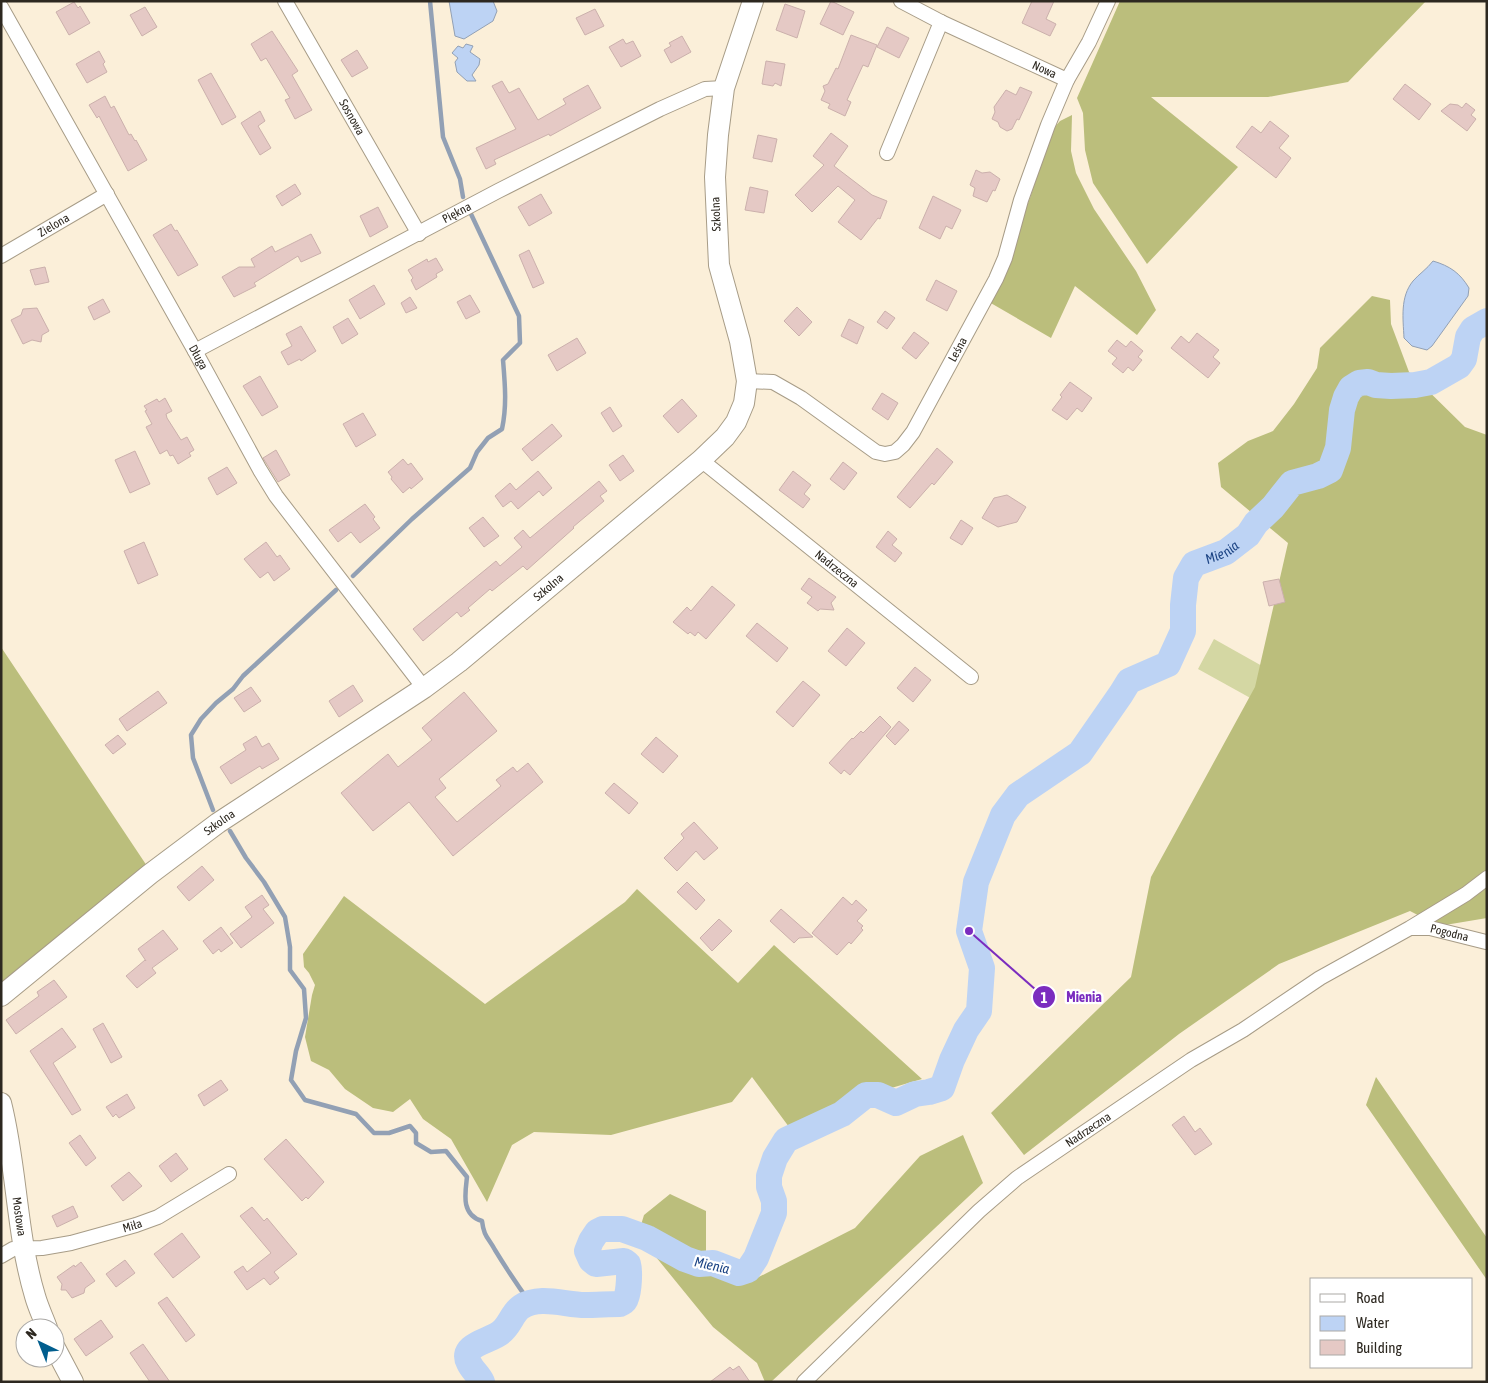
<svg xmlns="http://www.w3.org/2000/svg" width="1488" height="1383" font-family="'Asap Condensed',sans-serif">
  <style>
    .green { fill: #d4d7a3 }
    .forest { fill: #bbbe7c }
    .water { fill: #bdd3f4; stroke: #92a0b4 }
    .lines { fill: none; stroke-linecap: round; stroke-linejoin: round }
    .stream { stroke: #92a0b4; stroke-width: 4.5 }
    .river { stroke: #bdd3f4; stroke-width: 26 }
    .building { fill: #e5c9c5; stroke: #cbb0ac }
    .street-casing { stroke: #a79c87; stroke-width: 16 }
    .secondary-casing { stroke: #a79c87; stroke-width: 22 }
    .street { stroke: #fff; stroke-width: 14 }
    .secondary { stroke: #fff; stroke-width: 20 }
    .labels { text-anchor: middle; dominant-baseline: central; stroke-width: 4.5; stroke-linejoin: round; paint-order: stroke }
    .street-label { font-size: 12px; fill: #2d2820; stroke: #fff }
    .water-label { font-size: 14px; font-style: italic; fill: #1c4484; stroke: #fff }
    .leader { fill: none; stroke: #7b2cbf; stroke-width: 2 }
    .callout-dot { fill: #7b2cbf; stroke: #fff; stroke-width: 2 }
    .mark-label { font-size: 15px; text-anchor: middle; font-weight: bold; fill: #fff }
    .callout-label { font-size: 14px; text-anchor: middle; font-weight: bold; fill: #7b2cbf; stroke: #fff; stroke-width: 4.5; stroke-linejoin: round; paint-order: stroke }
  </style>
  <rect width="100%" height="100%" fill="#fbefd9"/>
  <path class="green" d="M1214,639L1271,671L1254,700L1198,669Z"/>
  <path class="forest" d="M1120,1H1426L1348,82L1268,97H1151L1238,167L1147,264L1093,183L1085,150L1083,113L1077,98Z
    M1072,115L1071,151L1076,173L1094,209L1136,271L1156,310L1137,335L1075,286L1051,338L989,302L1030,198L1052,130L1060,121Z
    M1372,296L1390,300L1391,324L1409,372L1465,427L1487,435V918L1439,926L1410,911L1279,964L1179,1034L1024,1155L991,1113L1131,977L1151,877L1255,687L1288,543L1221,487L1218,463L1248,441L1273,431L1294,404L1317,368L1320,348Z
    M1,647L147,866L1,983Z
    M637,889L738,983L774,945L922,1079L881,1091L867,1090L792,1131L752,1077L732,1102L611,1135L534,1132L512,1145L487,1202L451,1139L423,1119L410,1099L393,1112L373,1108L345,1089L329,1070L311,1061L305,1037L312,995L315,985L309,973L304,967L303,954L344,896L485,1004L625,902Z
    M1376,1077L1487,1238V1280L1366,1105Z
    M963,1135L983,1183L771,1382H765L757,1363L713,1327L638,1235L644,1215L670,1194L706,1211V1266L751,1281L855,1228L920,1156Z"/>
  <path class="water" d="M449,1H493L497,11L493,21L464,39L455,36Z
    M466,44L473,46L470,52L480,59L479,65L472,75L476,81H467L457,72L455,62L458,58L452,53L458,46L463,48Z
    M1433,261C1450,266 1460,273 1469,288L1468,296L1432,346L1427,350L1412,346L1404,338C1403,318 1400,297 1413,281C1419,274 1427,269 1433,261Z"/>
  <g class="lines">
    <path class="stream" d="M430,1L443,137L460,179L463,197
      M353,576L412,519L470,468L477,452L488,438L502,429C507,406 505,384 503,360L520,343L519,316L471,214
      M213,810L193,758L191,735L201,719L216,703L233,689L243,676L336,590
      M230,831L246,858L264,882L285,917L290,947V970L304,989L306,1018L296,1051L291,1080L305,1100L356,1114L374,1133H389L410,1126L416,1133V1143L431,1152L446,1151L467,1177C465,1194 461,1215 482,1221C484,1237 488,1237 495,1250C506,1268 518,1286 531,1304"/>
    <path class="river" id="s1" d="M482,1382C479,1375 472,1370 469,1363C459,1345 490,1341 500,1333C510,1326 512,1313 521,1307C540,1295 565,1305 585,1305C597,1305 608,1304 620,1304C623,1302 625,1302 626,1298C629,1291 630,1271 628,1264L624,1261L596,1264L591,1260L587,1251L591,1241L597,1232L603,1229H622L647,1238L685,1259L699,1264L713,1263L739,1273L748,1270L756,1258L774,1213V1201L769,1187V1176L775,1158L786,1140L842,1114L866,1095H878L896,1103L915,1094L929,1092L942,1088L952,1060L966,1030L979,1011L982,968L969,931L976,882L1003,815L1018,795L1080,753L1121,694L1129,681L1168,664L1183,631V605L1186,578L1194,564L1226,552L1248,535L1256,523L1273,507L1292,483L1318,476L1330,470L1338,448L1342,410L1346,397L1351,388L1359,383L1368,382L1376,385L1391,386L1415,385L1431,382L1459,366L1464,359L1468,337L1473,329L1487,321"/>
  </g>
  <path class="building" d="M831,1L854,12L843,35L820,24Z
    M1032,1H1054L1046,19L1056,24L1050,36L1022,23Z
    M74,2L78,8L80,6L90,23L69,35L56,12Z
    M785,4L805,11L797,38L776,30Z
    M145,7L157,27L142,36L130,15Z
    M595,9L604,26L585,35L576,18Z
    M887,27L909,38L899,58L877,47Z
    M272,31L298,71L292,75L312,110L295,119L285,100L290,98L266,58L261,61L251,44Z
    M851,35L877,45L868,67L863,65L847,100L851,102L845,116L828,108L830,104L821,100L825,91L823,86L828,84L836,68L838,69Z
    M682,36L691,52L671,63L664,50L671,46L669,43Z
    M623,39L626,44L633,41L641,56L621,67L609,47Z
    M357,50L368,68L352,77L341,60Z
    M99,51L105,62L103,64L107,72L87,83L76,64Z
    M766,61L785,64L781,86L775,83L773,86L762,84Z
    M211,73L236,117L222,125L198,80Z
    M502,81L509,93L519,88L538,120L566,104L563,99L588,85L601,108L550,136L549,134L494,160L496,164L486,169L476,148L516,129L492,86Z
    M1405,84L1431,104L1419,120L1393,99Z
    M1020,87L1032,92L1019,120L1017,119L1012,129L1007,131L1000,127L998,122L992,119L995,112L994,107L1006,90L1016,95Z
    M105,96L111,108L114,106L129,135L131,134L135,141L136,140L147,160L128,171L99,116L97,118L89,105Z
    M1466,103L1475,110L1471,115L1476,119L1467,131L1441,111L1450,104L1458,105L1462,108Z
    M260,111L265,121L258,126L271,148L260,155L241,123Z
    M1270,121L1289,136L1279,148L1291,158L1276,178L1236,147L1252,126L1261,133Z
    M831,133L848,146L834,166L872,195L887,201L880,219L878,218L861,240L838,222L855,200L838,186L812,212L795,195L824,165L813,156Z
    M758,135L777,139L772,162L753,158Z
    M976,170L982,173L990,172L1000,179L995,191L993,190L987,202L973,196L975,188L970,185Z
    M295,184L301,194L282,206L276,196Z
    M750,187L768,191L764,213L745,210Z
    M541,194L552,213L529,226L518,207Z
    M933,196L961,210L952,229L946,226L940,239L919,228Z
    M378,207L388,227L370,237L360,216Z
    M171,224L175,231L177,230L198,265L178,276L153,235Z
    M311,234L321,253L301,262L298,256L254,283L256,286L234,297L222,277L239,267H255L251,259L272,246L275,252Z
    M529,250L544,283L533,288L519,255Z
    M436,258L443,270L436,274L437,277L416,290L411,280L413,278L408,270L427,259L428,262Z
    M45,267L49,282L35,285L30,270Z
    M936,280L957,291L947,311L926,300Z
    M374,285L385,304L360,319L349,300Z
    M470,295L480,312L466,319L457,302Z
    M410,297L417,308L406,313L401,303Z
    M103,299L110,312L94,320L88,307Z
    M797,307L812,322L799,336L784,321Z
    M37,308L49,331L42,335L41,342L32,340L23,344L11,320L21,315L23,309Z
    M885,311L895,318L887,329L877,322Z
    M348,318L358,334L342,344L333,327Z
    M849,319L864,327L857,344L841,336Z
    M301,326L316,351L301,361L300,359L288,365L281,352L292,346L286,334Z
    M914,332L929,343L916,359L902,348Z
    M1197,333L1219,350L1213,357L1220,363L1208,378L1171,348L1181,336L1189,343Z
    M577,338L586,353L557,371L548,355Z
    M1117,340L1126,347L1131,341L1143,351L1138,357L1142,360L1133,371L1128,367L1123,373L1112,364L1117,358L1108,351Z
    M260,376L278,407L262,416L243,386Z
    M1070,382L1092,398L1082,412L1077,408L1067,420L1052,410L1062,397L1060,395Z
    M882,393L898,403L888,420L872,409Z
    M165,398L172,411L166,414L167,418L181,440L187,437L194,450L189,453L191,456L178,464L173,455L170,456L167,450L160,454L146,427L152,424L145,411L147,410L144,406L157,399L159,402Z
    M682,399L697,416L678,433L663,416Z
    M610,407L622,426L613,432L601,413Z
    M363,413L376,435L356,447L343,424Z
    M552,424L562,436L532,461L522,449Z
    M937,448L953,462L934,485L932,483L910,508L897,497Z
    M276,450L290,475L278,482L263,458Z
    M135,451L150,484L130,493L115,460Z
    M623,455L634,471L620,481L609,465Z
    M403,459L408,465L411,463L423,479L411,489L410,487L403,493L391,479L392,477L388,472Z
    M843,462L857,473L844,490L830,479Z
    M227,467L237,483L217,495L208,478Z
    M538,471L552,488L543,496L539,491L518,509L511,501L503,507L495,496L510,483L516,490Z
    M793,471L811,485L804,494L810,499L803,508L779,490Z
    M599,481L607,491L600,496L604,501L573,527L574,528L527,570L523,566L492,591L490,589L468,608L470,610L461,617L457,612L423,641L413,629L496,561L500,566L522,547L514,538L523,530L530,538Z
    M1007,495L1026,507L1017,522L998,527L982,518L994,498Z
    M365,504L375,517L373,519L380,528L360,543L351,532L338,542L329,530Z
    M483,517L499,536L484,547L469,528Z
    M961,520L973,528L962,545L950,538Z
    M888,531L897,539L892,545L902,553L895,562L876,547Z
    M144,542L158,575L138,584L124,551Z
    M266,542L277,557L280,555L290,569L274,581L268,572L260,578L244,559Z
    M809,578L836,597L831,603L834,610L820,609L818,611L807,603L812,597L801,589Z
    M1279,579L1285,602L1269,606L1263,582Z
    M712,586L735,605L706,639L698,632L695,636L690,632L688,634L673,622L687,607L691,611Z
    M757,623L788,648L777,662L746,636Z
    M847,628L865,643L846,666L828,651Z
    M915,667L931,680L913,702L897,688Z
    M803,681L820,695L793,727L776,712Z
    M353,685L363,701L339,717L329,701Z
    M251,687L261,701L244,712L234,698Z
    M158,691L167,703L127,731L119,719Z
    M464,692L497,731L439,779L446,788L435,797L457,822L501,786L496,780L513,767L517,772L528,763L543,782L453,856L409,802L373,831L341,793L388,754L398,767L432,740L422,728Z
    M880,716L891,727L850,775L844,770L841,774L829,763L852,738L853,739L861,731L863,733Z
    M899,721L909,730L895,745L886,736Z
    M118,735L126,744L113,754L105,745Z
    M256,736L262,747L269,743L279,759L262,769L260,766L231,784L220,767L246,750L243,744Z
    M656,737L678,756L663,773L641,754Z
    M614,783L638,803L629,814L605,793Z
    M694,822L718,848L704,860L696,851L677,871L664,858L684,838L681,834Z
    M202,866L214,880L189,901L177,887Z
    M687,882L705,900L696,910L677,892Z
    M262,895L269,905L263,909L274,923L241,948L230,934L252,917L245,907Z
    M843,897L852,905L856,900L867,910L857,921L863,926L861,928L863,930L851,944L849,942L837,955L812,933Z
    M781,909L813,937L799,938L794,943L770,921Z
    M719,919L732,931L712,951L700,938Z
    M221,927L233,943L221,952L219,949L213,954L203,941Z
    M163,930L178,949L152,968L156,973L137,988L126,976L145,960L146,961L138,949Z
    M54,980L67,997L16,1034L6,1020L39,996L37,992Z
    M103,1023L122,1057L111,1063L93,1029Z
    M62,1028L76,1047L53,1063L81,1110L72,1115L30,1051Z
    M221,1080L228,1090L204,1106L198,1095Z
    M127,1094L135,1108L119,1118L116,1114L113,1117L106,1107Z
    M1184,1116L1195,1132L1200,1128L1212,1144L1195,1155L1172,1125Z
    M80,1135L96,1158L86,1166L69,1143Z
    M286,1139L324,1182L308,1199L306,1197L302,1201L264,1159Z
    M176,1153L188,1169L171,1182L159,1166Z
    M129,1172L142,1186L123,1201L111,1186Z
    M73,1206L78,1217L57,1227L52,1216Z
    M252,1207L264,1221L267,1218L297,1254L274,1272L279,1278L270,1285L264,1278L247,1290L234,1272L243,1266L247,1272L271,1253L240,1216Z
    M182,1233L200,1257L173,1278L154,1254Z
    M125,1260L135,1273L116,1287L106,1274Z
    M81,1262L95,1281L85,1288L84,1293L72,1298L66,1290H61L62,1284L57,1277L74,1265L75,1267Z
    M167,1297L195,1335L186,1342L158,1303Z
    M101,1320L113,1337L86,1356L74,1339Z
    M143,1344L170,1382H150L130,1353Z
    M739,1366L750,1382H710L730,1367L733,1370Z"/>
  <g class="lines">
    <g class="street-casing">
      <g id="street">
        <path id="s2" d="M285,1L419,234"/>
        <path id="s3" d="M901,1L941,22L1067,80L1089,42L1108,1"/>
        <path id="s4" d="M1,7L195,351L260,470L276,496L424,688"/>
        <path d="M887,153L941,22"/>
        <path id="s5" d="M1,256L107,194"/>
        <path id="s6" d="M195,351L498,191L660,109L705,89L724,88"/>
        <path id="s7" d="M747,381L773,382L801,398L876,452L885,454L895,452L903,445L913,432L996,279L1005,258L1021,200L1048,125L1067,80"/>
        <path id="s8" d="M701,460L971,677"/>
        <path id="s9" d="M1411,928H1430L1486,942"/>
        <path id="s10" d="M1,1256L13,1249L42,1248L71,1243L136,1225L158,1217L229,1174"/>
        <path id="s11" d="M804,1382L979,1211L1017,1178L1191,1060L1243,1030L1320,978L1410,928L1466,894L1487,878"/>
      </g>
    </g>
    <g class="secondary-casing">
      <g id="secondary">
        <path id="s12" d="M1,996L150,874L218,823L424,688L459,662L701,460L725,437L736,422L744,403L747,381L740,341L719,265L715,177L718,135L724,88L753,1"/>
        <path id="s13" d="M1,1103C17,1166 16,1233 35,1296C38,1307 43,1317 47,1328"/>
        <path d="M55,1348L73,1382"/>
      </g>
    </g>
    <use href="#street" class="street"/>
    <use href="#secondary" class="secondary"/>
  </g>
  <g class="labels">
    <g class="street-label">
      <text stroke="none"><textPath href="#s3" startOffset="159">Nowa</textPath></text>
      <text stroke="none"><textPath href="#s2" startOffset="134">Sosnowa</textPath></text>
      <text stroke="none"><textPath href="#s6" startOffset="296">Piękna</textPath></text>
      <text transform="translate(716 214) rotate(-92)">Szkolna</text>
      <text stroke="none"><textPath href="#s5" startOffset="61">Zielona</textPath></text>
      <text stroke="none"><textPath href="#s7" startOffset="291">Leśna</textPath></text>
      <text stroke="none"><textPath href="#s4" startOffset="402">Długa</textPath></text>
      <text stroke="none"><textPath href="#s8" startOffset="174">Nadrzeczna</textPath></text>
      <text stroke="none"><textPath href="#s12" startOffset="684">Szkolna</textPath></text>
      <text stroke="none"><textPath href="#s12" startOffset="279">Szkolna</textPath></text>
      <text stroke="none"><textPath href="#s9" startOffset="39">Pogodna</textPath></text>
      <text stroke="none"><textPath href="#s11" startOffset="381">Nadrzeczna</textPath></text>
      <text stroke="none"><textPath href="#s13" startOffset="115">Mostowa</textPath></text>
      <text stroke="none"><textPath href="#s10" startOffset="136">Miła</textPath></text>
    </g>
    <g class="water-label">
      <text stroke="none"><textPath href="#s1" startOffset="1451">Mienia</textPath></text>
      <text transform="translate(712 1265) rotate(13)">Mienia</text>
    </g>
  </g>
  <path class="leader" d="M969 931L1044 997"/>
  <g class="callout-dot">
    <circle cx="969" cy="931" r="5"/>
    <circle cx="1044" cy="997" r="12"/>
  </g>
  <g class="mark-label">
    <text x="1044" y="1003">1</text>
  </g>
  <g class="callout-label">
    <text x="1084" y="1002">Mienia</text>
  </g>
  <rect width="1488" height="1383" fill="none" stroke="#2d2820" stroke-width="5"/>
  <rect x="1310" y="1278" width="162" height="90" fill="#ffffff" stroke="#aba9a6"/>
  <rect x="1320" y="1294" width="25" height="8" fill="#ffffff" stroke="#aba9a6"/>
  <text x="1356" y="1303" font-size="15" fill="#2d2820">Road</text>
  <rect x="1320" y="1316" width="25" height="15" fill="#bdd3f4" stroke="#aba9a6"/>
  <text x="1356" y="1328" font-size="15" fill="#2d2820">Water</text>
  <rect x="1320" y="1340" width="25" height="15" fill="#e5c9c5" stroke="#aba9a6"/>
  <text x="1356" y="1353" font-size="15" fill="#2d2820">Building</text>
  <g transform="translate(40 1343) rotate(317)"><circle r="24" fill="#ffffff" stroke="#aba9a6"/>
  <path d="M0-4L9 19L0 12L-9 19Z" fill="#015e8e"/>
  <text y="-8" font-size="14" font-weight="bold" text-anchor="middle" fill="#2d2820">N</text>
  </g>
</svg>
